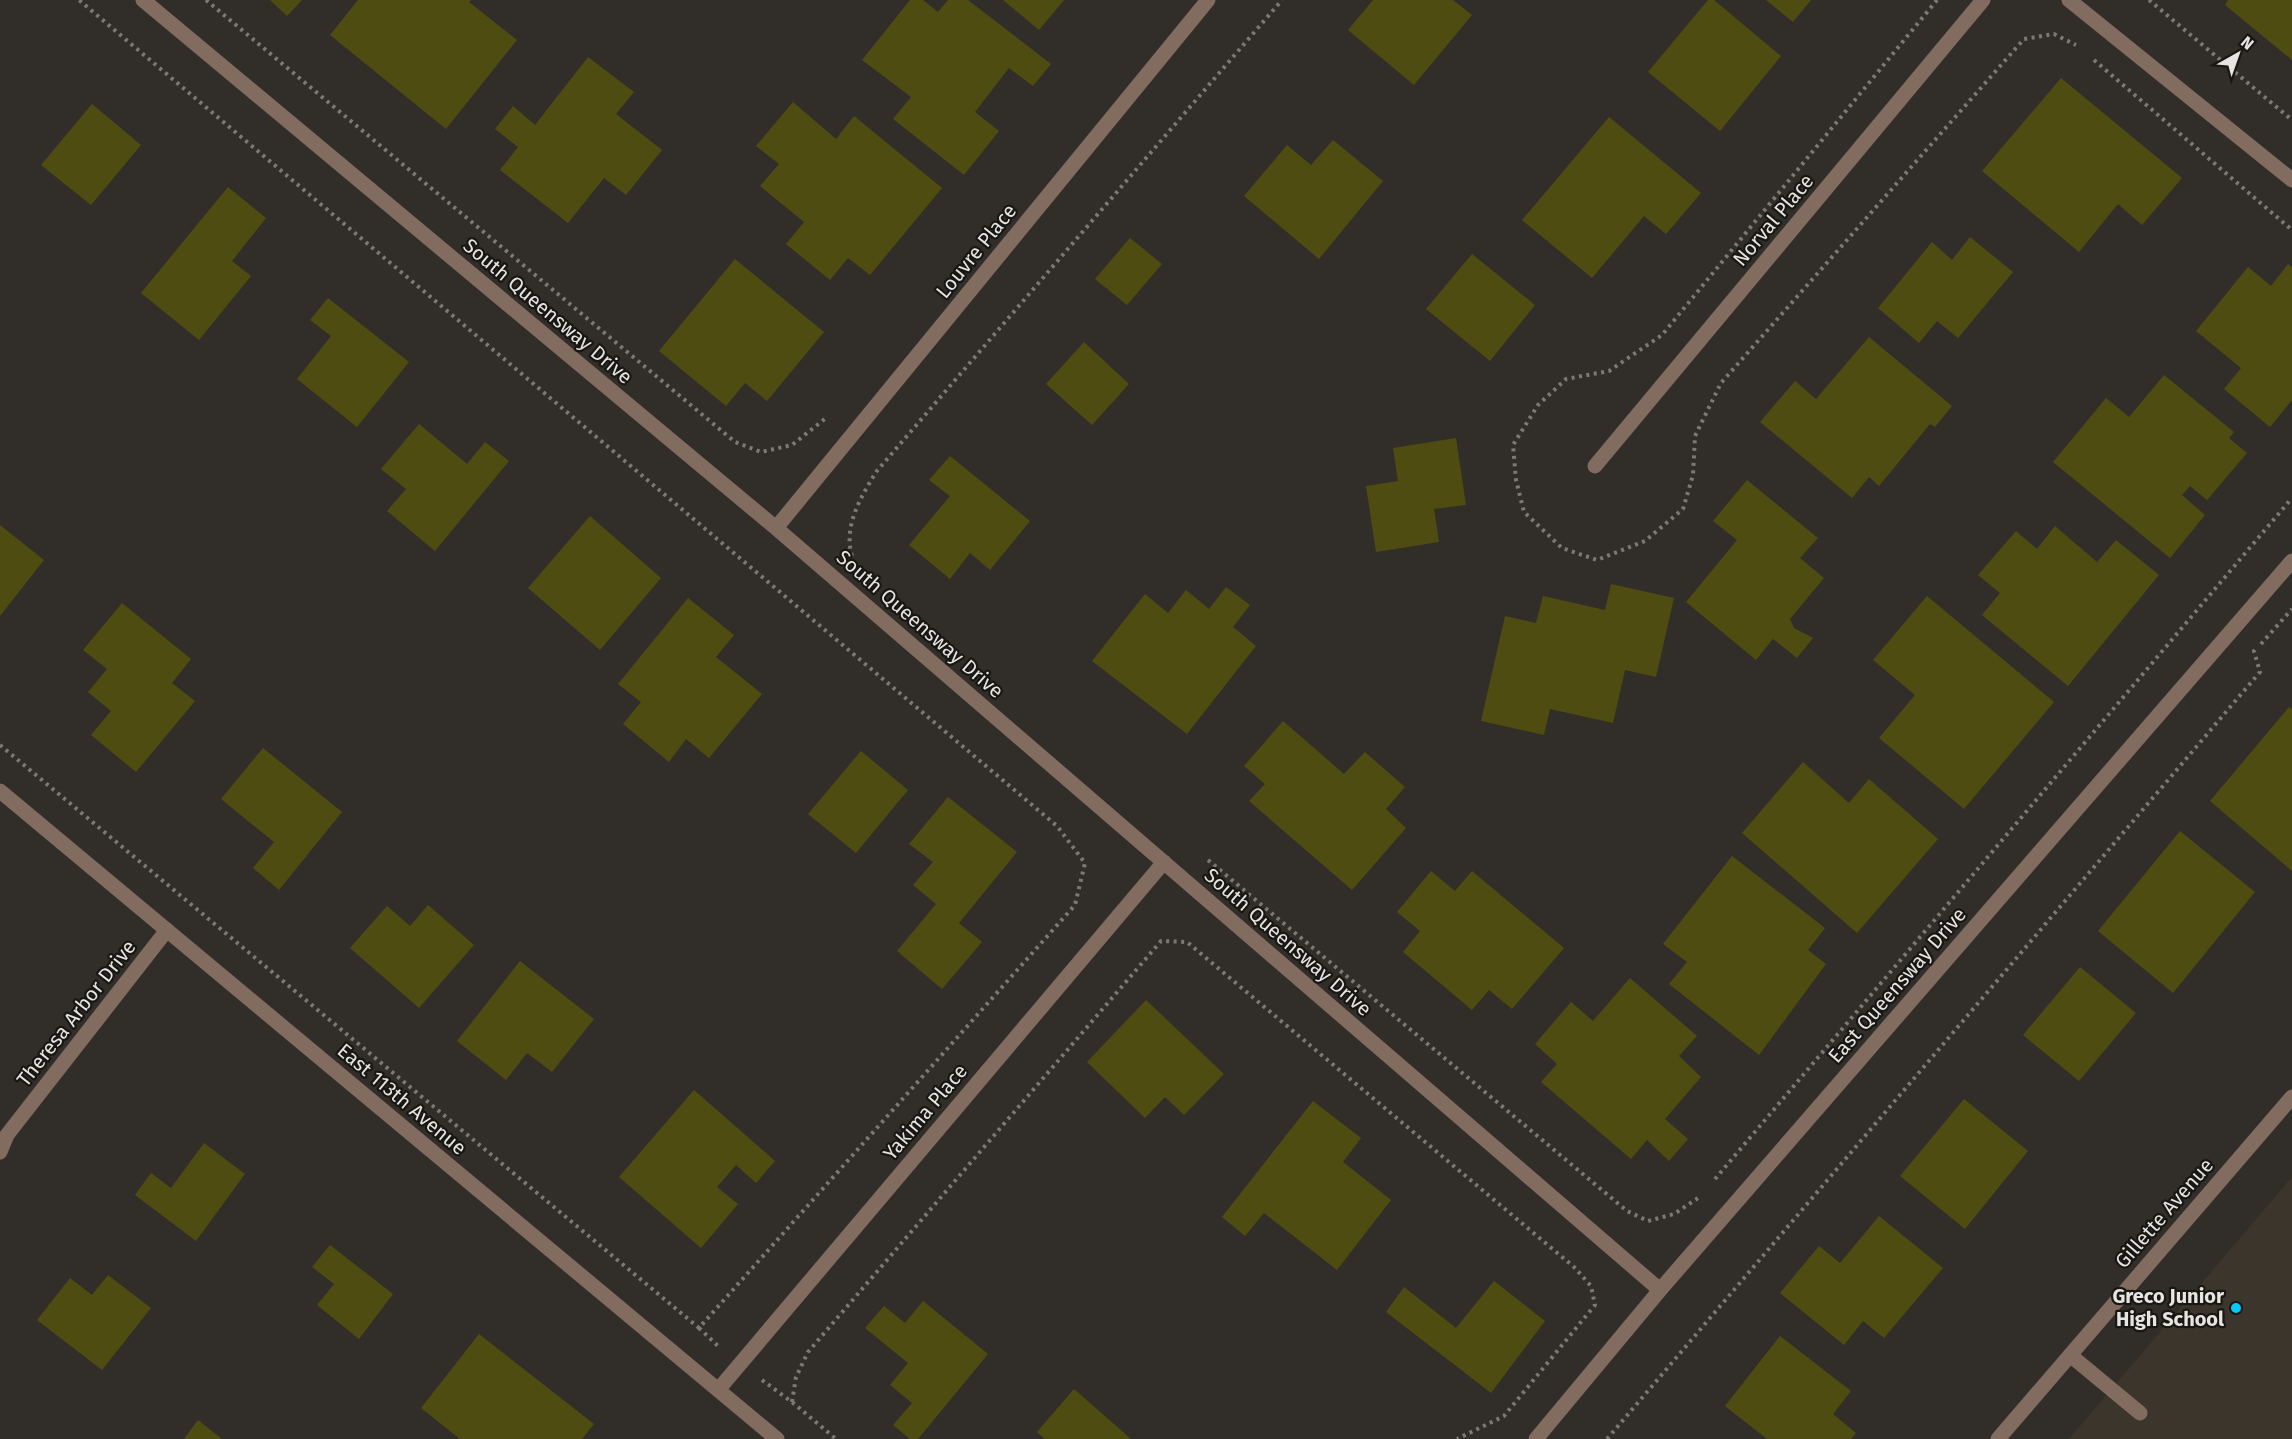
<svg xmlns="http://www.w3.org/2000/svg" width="2292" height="1439" font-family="'Fira Sans',sans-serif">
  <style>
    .built { fill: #3c352b }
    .building { fill: #4f4c12 }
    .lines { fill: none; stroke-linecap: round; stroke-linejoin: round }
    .path { stroke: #7c7a76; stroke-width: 4; stroke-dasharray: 3 4.5; stroke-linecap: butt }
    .minor { stroke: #826b5f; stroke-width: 15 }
    .poi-dot { fill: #04cbf9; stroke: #181714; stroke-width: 2 }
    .labels { text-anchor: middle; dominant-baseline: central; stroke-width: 4.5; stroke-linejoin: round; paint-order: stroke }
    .street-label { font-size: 20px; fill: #e7e5e2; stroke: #181714 }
    .poi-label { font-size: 20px; font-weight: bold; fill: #e7e5e2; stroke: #181714; text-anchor: end }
  </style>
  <rect width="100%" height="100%" fill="#312e29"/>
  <path class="built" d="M2292,1177V1439H2069Z"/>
  <path class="building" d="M270,0H302L287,16Z
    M358,0H471L469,2L517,40L446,129L330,35Z
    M910,0H923L938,12L948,0H968L1051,64L1033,86L1009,68L975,112L999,131L964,175L893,119L911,97L862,60Z
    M1003,0H1064L1039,30Z
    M1373,0H1453L1472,15L1414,85L1348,30Z
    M1708,0H1714L1781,56L1720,131L1648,72Z
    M1766,0H1811L1793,22Z
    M2228,0H2292V60L2225,5Z
    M588,57L634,92L616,114L662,150L626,195L604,178L568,223L500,170L518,147L495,129L513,106L535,125Z
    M2061,78L2182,178L2142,225L2118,204L2079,252L1982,171Z
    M793,102L836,139L854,116L942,188L870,275L848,258L830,280L786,244L804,222L760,186L779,164L756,146Z
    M92,104L141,145L91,205L41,165Z
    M1609,117L1701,193L1666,234L1644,216L1592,278L1522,220Z
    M1333,140L1383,181L1319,259L1244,196L1287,145L1311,165Z
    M228,187L266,218L232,261L251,276L199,340L141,293Z
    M1970,237L2013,272L1958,338L1937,321L1919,343L1878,308L1932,242L1952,260Z
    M1130,238L1162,264L1127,305L1095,279Z
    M1472,254L1535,305L1490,361L1426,309Z
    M735,259L824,332L767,401L745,383L726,406L659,351Z
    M2288,264L2292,267V400L2270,427L2224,389L2241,368L2196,331L2248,267L2271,286Z
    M328,298L409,362L357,427L297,379L331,336L310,320Z
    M1869,337L1952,406L1935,427L1930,424L1879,486L1869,477L1852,498L1760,422L1795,381L1816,399Z
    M1084,342L1129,384L1092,425L1046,384Z
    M2164,375L2234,432L2229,438L2247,453L2207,500L2190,486L2182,495L2205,515L2170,558L2053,462L2106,398L2129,417Z
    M419,424L467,464L485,442L509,461L435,551L387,511L406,489L381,469Z
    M1456,438L1466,505L1434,509L1439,542L1376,552L1366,486L1398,481L1393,448Z
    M950,456L1030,521L990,570L970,553L950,579L909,545L950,496L929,480Z
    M1747,480L1818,538L1800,558L1824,578L1790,619L1794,628L1813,638L1797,658L1773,639L1756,660L1686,602L1737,540L1713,521Z
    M590,516L661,578L600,650L528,588Z
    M0,525L44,560L0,616Z
    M2055,526L2097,562L2116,540L2159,575L2068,686L1982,615L2000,593L1978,575L2016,531L2037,549Z
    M1611,584L1674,598L1656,677L1625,670L1613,723L1550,709L1544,735L1481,721L1505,616L1536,623L1543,596L1605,610Z
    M1226,587L1250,605L1233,627L1256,646L1187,734L1092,661L1145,594L1168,613L1186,590L1209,609Z
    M1927,596L2054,702L1964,809L1879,738L1915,695L1873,660Z
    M688,598L734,635L716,657L762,694L709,758L686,739L669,762L623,724L641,702L618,684Z
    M122,603L191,659L172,683L195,701L136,772L91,735L111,711L88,692L107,669L83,650Z
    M2289,707L2292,709V871L2210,801Z
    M1283,721L1344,774L1365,752L1405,787L1386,809L1406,828L1352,890L1249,801L1265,784L1244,766Z
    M263,748L342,812L279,890L253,868L274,842L221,799Z
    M861,751L908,790L856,853L808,814Z
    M1803,762L1849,803L1869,779L1938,839L1857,933L1742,833Z
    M948,797L1017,852L959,923L982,942L942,989L897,951L936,904L913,885L933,862L909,844Z
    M2180,831L2255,892L2173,993L2098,931Z
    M1732,856L1825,928L1808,950L1826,964L1759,1055L1669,984L1687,962L1663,944Z
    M1431,871L1455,891L1472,871L1564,948L1512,1009L1489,990L1472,1010L1403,952L1420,931L1397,912Z
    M428,905L474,945L419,1008L350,948L387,906L410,926Z
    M520,961L594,1019L552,1072L527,1053L506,1080L457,1041Z
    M2080,967L2136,1013L2079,1081L2023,1035Z
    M1630,978L1697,1036L1679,1056L1701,1077L1665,1119L1688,1139L1669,1161L1647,1140L1631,1159L1541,1082L1557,1064L1535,1044L1571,1002L1593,1021Z
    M1146,1000L1224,1074L1184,1115L1165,1097L1145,1118L1087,1062Z
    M694,1090L775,1161L756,1183L736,1165L717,1187L738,1204L701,1248L619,1177Z
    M1964,1099L2028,1151L1965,1229L1900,1176Z
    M1313,1101L1361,1138L1343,1162L1391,1200L1337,1270L1264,1213L1245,1236L1222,1217Z
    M204,1143L245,1174L196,1241L135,1195L151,1173L171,1188Z
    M1879,1216L1943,1268L1884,1338L1863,1321L1844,1345L1780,1293L1819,1246L1840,1263Z
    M330,1245L393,1294L359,1339L317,1305L334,1284L312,1267Z
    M108,1275L151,1308L102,1370L37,1320L70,1278L92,1295Z
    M1494,1281L1545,1321L1491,1393L1386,1312L1404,1287L1456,1328Z
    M923,1301L988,1354L918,1439H910L893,1425L912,1403L890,1385L908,1363L865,1328L884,1306L905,1323Z
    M479,1334L594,1424L582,1439H460L421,1408Z
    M1780,1336L1851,1391L1833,1414L1856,1433L1851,1439H1767L1725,1406Z
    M1074,1389L1131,1439H1045L1037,1432Z
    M198,1420L222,1439H184Z"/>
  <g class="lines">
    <path class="path" d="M206,0L735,442L761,452L792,445L826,418
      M1937,0L1662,335L1609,371L1566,379L1538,405L1513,445L1516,480L1524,512L1562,548L1597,560L1645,541L1683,509L1693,475L1695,436L1721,383L2024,39L2054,34L2076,45
      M2149,0L2292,120
      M2094,60L2292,230
      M852,556C843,526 861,497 876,472L1282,0
      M2261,644L2292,609
      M0,745L699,1328L1075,905L1085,863L1057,826L79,0
      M1208,860L1627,1211L1648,1221L1674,1214L1701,1196
      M1715,1179L2292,498
      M699,1328L718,1346
      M762,1380L792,1402L836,1439
      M792,1402L796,1377L808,1352L1161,941L1187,942L1574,1267L1591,1286L1595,1305L1504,1416L1457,1439
      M1607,1439L2260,672L2254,651L2256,649"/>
    <path class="minor" d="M143,0L776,528L1660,1290
      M2069,0L2292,180
      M1595,466L1983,0
      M776,528L1208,0
      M0,791L777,1439
      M0,1152L7,1135L167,930
      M2070,1355L2140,1413
      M718,1390L1164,862
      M1536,1439L1660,1290L2292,561
      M1998,1439L2292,1097"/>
  </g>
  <circle class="poi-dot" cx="2236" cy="1308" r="6"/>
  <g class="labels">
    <g class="street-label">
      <text transform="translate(1773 220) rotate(-50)">Norval Place</text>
      <text transform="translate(976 251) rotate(-51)">Louvre Place</text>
      <text transform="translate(548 311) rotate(40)">South Queensway Drive</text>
      <text transform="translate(920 624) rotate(41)">South Queensway Drive</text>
      <text transform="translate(1288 942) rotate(41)">South Queensway Drive</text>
      <text transform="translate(1897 985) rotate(-49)">East Queensway Drive</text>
      <text transform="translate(76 1013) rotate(-52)">Theresa Arbor Drive</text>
      <text transform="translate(402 1099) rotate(40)">East 113th Avenue</text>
      <text transform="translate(925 1112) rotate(-50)">Yakima Place</text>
      <text transform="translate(2164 1213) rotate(-49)">Gillette Avenue</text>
    </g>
    <g class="poi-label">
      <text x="2224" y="1296">Greco Junior<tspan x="2224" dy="23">High School</tspan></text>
    </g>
  </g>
  <g transform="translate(2238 54) rotate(40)" stroke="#181714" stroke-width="4.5" paint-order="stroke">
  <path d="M0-4.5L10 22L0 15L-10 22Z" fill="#e7e5e2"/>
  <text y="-9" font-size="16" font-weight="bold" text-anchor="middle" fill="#e7e5e2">N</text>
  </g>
</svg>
